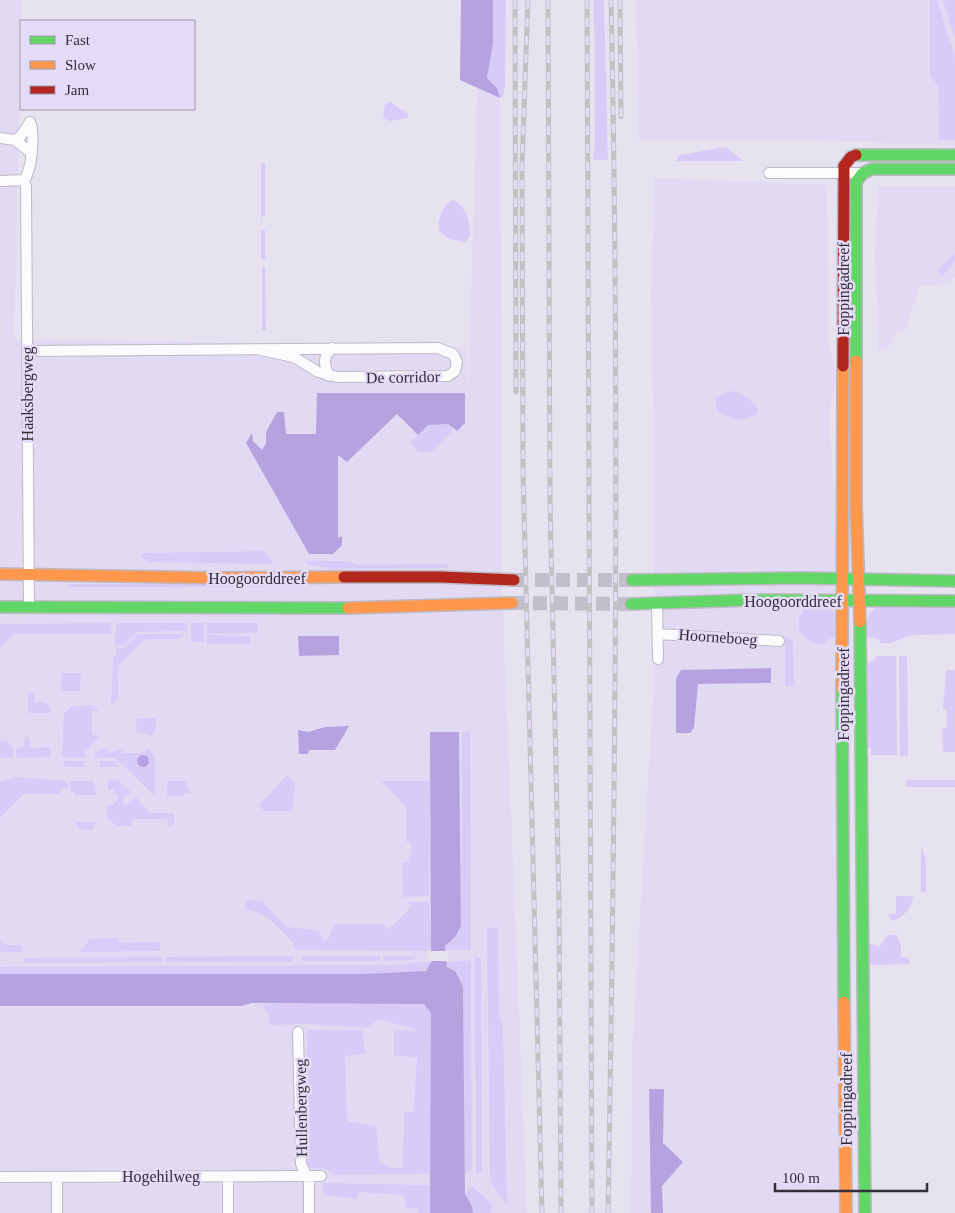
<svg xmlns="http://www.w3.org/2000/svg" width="955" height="1213" font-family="Georgia,serif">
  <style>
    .built { fill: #e2daf3 }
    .green { fill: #d9cbf7 }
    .water { fill: #b7a2e0 }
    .pier { fill: #e6e2f0 }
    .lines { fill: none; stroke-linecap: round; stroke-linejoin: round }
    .secondary-tunnel { stroke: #c2becb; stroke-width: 14; stroke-dasharray: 14 7; stroke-linecap: butt }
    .street-casing { stroke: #bcb9c4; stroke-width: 12 }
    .fast-casing { stroke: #bcb9c4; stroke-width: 14 }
    .slow-casing { stroke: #bcb9c4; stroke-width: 14 }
    .jam-casing { stroke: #bcb9c4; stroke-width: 14 }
    .street { stroke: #fbfbfd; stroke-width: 10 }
    .fast { stroke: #63d668; stroke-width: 11 }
    .slow { stroke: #ff974d; stroke-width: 11 }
    .jam { stroke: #b3261e; stroke-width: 11 }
    .rail-casing { stroke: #c2c2c5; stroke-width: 5 }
    .rail { stroke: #e4dcf6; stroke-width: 3; stroke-dasharray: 9; stroke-linecap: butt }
    .labels { text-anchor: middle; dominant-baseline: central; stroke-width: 5; stroke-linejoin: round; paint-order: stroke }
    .street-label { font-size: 16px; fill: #322f39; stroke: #e4dcf6 }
  </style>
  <rect width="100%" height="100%" fill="#e6e2f0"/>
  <path class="built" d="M0,0H22L14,339L466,347L468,397L480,0H500L502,591L527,1213H0Z
    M636,0H955V146L812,140H639Z
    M655,178L827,185L828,341L838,380L832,396L829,421L840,566L847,1213H631L632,1050L654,681V457L651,296Z
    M955,186V278L937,286L920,285L905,331H897L890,346L879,351L875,256L878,187Z"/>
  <path class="green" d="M493,0H506L505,86L503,97L500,98L497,88L487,78L493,44Z
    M594,0H604L608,160H593L595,141Z
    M930,0H937L955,57V140H939L938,86L930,75Z
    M943,0H955V39Z
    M390,102L408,114V118L390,121L383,118L385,104Z
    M726,147L743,161H676L680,155Z
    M261,163H265V216H262L261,227Z
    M454,200C467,207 471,224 470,237L465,242L449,239L439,231C437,221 443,203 454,200Z
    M261,229L265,230V259H261Z
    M955,254C955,263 948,271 941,277L938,269Z
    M262,267H265L266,330H262Z
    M730,391C742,392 752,399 758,409L757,414C744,423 728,419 717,410L715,398Z
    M448,424L453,430L431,452H419L410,443L427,425Z
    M265,551L274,564L148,562L142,557V553Z
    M306,561H345L362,565L448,564L447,568L332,569L306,564Z
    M68,584H260L269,587H68Z
    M955,604V634L912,635L891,643H880L879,639L866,637C866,628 866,616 873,610C885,599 937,604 955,604Z
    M824,605L834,612L835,637L825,641V644L812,643L799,632V618L806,606Z
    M111,623L112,634H14L0,648V624Z
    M116,623H187V631L137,632L123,646L115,645Z
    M191,623H204V642H191Z
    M207,623H258V633L207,634Z
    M138,634H184L179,639H145L118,666V699L111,706L113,658L116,654V647L123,648Z
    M207,635L250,636V644H207Z
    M785,635L793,641L794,686H785Z
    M876,656H896L897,755H871V748H866V664L875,660Z
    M899,656H907L908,756H900Z
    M946,670H955V752H943L942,728L947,727L946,709H943Z
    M61,673H81L80,691H63L61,688Z
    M28,693H34V703L44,702L51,707V713H28Z
    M94,705L99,711H92V735H99V737L85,752L86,758L62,757L64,713L72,706Z
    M156,718V730L152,736L138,732L137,736L136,719Z
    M470,731L471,950H446L445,946L456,936L461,926L462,733Z
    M28,735L31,748L50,747L51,757L16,758V749L24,746V739Z
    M0,741H6L13,747V758H0Z
    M107,749L108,753L123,749V753H145L146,749H149L155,755V796L115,758H94L98,750Z
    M62,761H85L83,767L65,766Z
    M100,761H114L119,767H100Z
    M287,775L295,783L292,811H264L259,805Z
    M15,777L68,781V788H63L59,794H24L0,818V782Z
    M117,779L131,792L124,798L123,804L126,805L136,797L150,813H174V824L168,826L167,819H133L131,826H116L107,818V805H114V801H118V794L114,793V789L108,790V780Z
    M906,780H955V787H906Z
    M70,781H93L95,783L96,795H75L70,789Z
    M167,781H185L190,793H184V796H167Z
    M381,781H430L429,896L403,897L402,863L408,862L412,845L406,841V807Z
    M75,822H96L92,830L79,829Z
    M921,845L926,860V892H921Z
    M896,896H913C912,907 903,919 891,921L888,914H896Z
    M246,900L262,901L287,927L318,930L324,940L328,939L335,924H382L389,929L411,907L408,902H429L431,947L428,951L295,950L294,944C279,929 268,912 246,910Z
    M498,927L499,1013L503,1026L507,1205L490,1181L487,928Z
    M887,935H897L901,946V957L909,958V964L870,965L869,944L880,946Z
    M118,938V943L160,942V951L80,952L90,939Z
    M0,940L5,945H22V952H0Z
    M293,956V962H166V957Z
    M302,956H380V961H302Z
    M383,956H419L413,960L384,961Z
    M162,957L163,962L25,963V958Z
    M475,957L481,959L482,1172L476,1174Z
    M469,960L471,963L472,1169L465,1174L463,986L446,967V962Z
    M418,962H430V966L422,973L365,974H0V967L401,965Z
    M420,1003L428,1008L431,1013L432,1174L334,1175L328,1170L306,1167L307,1030H362L366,1054L345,1056L347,1121L376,1126L380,1162L391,1168H403L404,1113L414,1111L417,1057L394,1056V1031L418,1030L379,1019L366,1028L305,1024L269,1025V1015L262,1004Z
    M322,1183L430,1185V1213H418V1209L406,1208L404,1195L359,1192L357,1199L324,1195Z
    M471,1185L492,1204L491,1213H473L472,1206L465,1194Z"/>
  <path class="water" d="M461,0H493V44L487,78L497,88L500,98L460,80Z
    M317,393H465V423L457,431L448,424L428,425L418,435L397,414L347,462L338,455V538L342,536V545L333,554H309L246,443L252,433L253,441L262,450L266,443V432L277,412H284L286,434H316Z
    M298,636H339V655L299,656Z
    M771,668V683L698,684L694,728L690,733H676V678L681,670Z
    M349,726L335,750H309L308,754H299L298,730L308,732L325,727Z
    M430,732H459L461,926L456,936L445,946L447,967L455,971L463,986L465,1194L472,1206L473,1213H430L431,1013L424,1004L252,1003L241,1006H0V974H365L426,971L431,962Z
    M137 761a6 6 0 1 1 12 0a6 6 0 1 1-12 0Z
    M649,1089H664L663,1143L683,1162L662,1186L663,1213H651Z"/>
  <path class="pier" d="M428,951H448V961H428Z"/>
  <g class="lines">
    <path class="secondary-tunnel" d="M514,580H632
      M512,603L631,604"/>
    <g class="street-casing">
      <path id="street" d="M0,138L15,140L30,152
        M15,140L21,136L30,122
        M769,173H863
        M24,180L26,187L29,607
        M24,180C32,170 35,133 30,122
        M0,181L24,180
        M27,351L438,348L453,354L457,362L455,371L448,376L337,377L318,372L294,357L261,350
        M329,376C324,364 322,358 332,348
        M657,603L658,659
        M657,634L779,641
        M298,1032L301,1164L309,1181V1213
        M0,1177L321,1176
        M57,1177V1213
        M228,1177V1213"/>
    </g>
    <g class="fast-casing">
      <path id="fast" d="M856,155H955
        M856,361V182L863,173L872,169H955
        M632,580L802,578L955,581
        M631,604L751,600L955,601
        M0,607L348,608
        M860,622L865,1213
        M842,688L844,1002"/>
    </g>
    <g class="slow-casing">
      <path id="slow" d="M856,361V504L860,622
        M0,574L221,578L344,577
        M348,608L512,603
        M842,688L843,366
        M844,1002L846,1213"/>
    </g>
    <g class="jam-casing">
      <path id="jam" d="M843,366L844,166L851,157L856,155
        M344,577H440L514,580"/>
    </g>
    <use href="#street" class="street"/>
    <use href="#fast" class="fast"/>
    <use href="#slow" class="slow"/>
    <use href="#jam" class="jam"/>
    <g class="rail-casing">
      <path id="rail" d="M515,0L516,392
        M528,0L522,166L523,470L542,1213
        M548,0L550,500L559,902L561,1213
        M587,0L592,1213
        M620,0L621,117
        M608,1213C615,809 620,404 611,0"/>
    </g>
    <use href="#rail" class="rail"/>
  </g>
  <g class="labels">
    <g class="street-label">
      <text transform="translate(843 289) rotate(-90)">Foppingadreef</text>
      <text transform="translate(403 377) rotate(-1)">De corridor</text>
      <text transform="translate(27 394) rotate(-90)">Haaksbergweg</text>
      <text x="257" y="578">Hoogoorddreef</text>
      <text x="793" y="601">Hoogoorddreef</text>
      <text transform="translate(718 637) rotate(4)">Hoorneboeg</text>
      <text transform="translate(843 694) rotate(-90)">Foppingadreef</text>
      <text transform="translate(846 1099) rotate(-90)">Foppingadreef</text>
      <text transform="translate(301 1108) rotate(-91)">Hullenbergweg</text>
      <text x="161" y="1176">Hogehilweg</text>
    </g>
  </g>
  <rect x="20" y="20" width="175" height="90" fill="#e4dcf6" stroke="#9d97aa"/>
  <rect x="30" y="36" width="25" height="8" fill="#63d668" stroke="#9d97aa"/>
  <text x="65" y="45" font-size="15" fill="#322f39">Fast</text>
  <rect x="30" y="61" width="25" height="8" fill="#ff974d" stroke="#9d97aa"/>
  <text x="65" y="70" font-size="15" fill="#322f39">Slow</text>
  <rect x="30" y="86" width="25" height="8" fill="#b3261e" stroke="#9d97aa"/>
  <text x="65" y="95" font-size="15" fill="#322f39">Jam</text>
  <path d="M775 1183v8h152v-8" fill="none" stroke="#322f39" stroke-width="2.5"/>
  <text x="782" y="1183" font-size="15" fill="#322f39" stroke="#e4dcf6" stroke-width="4" paint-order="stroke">100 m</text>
</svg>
